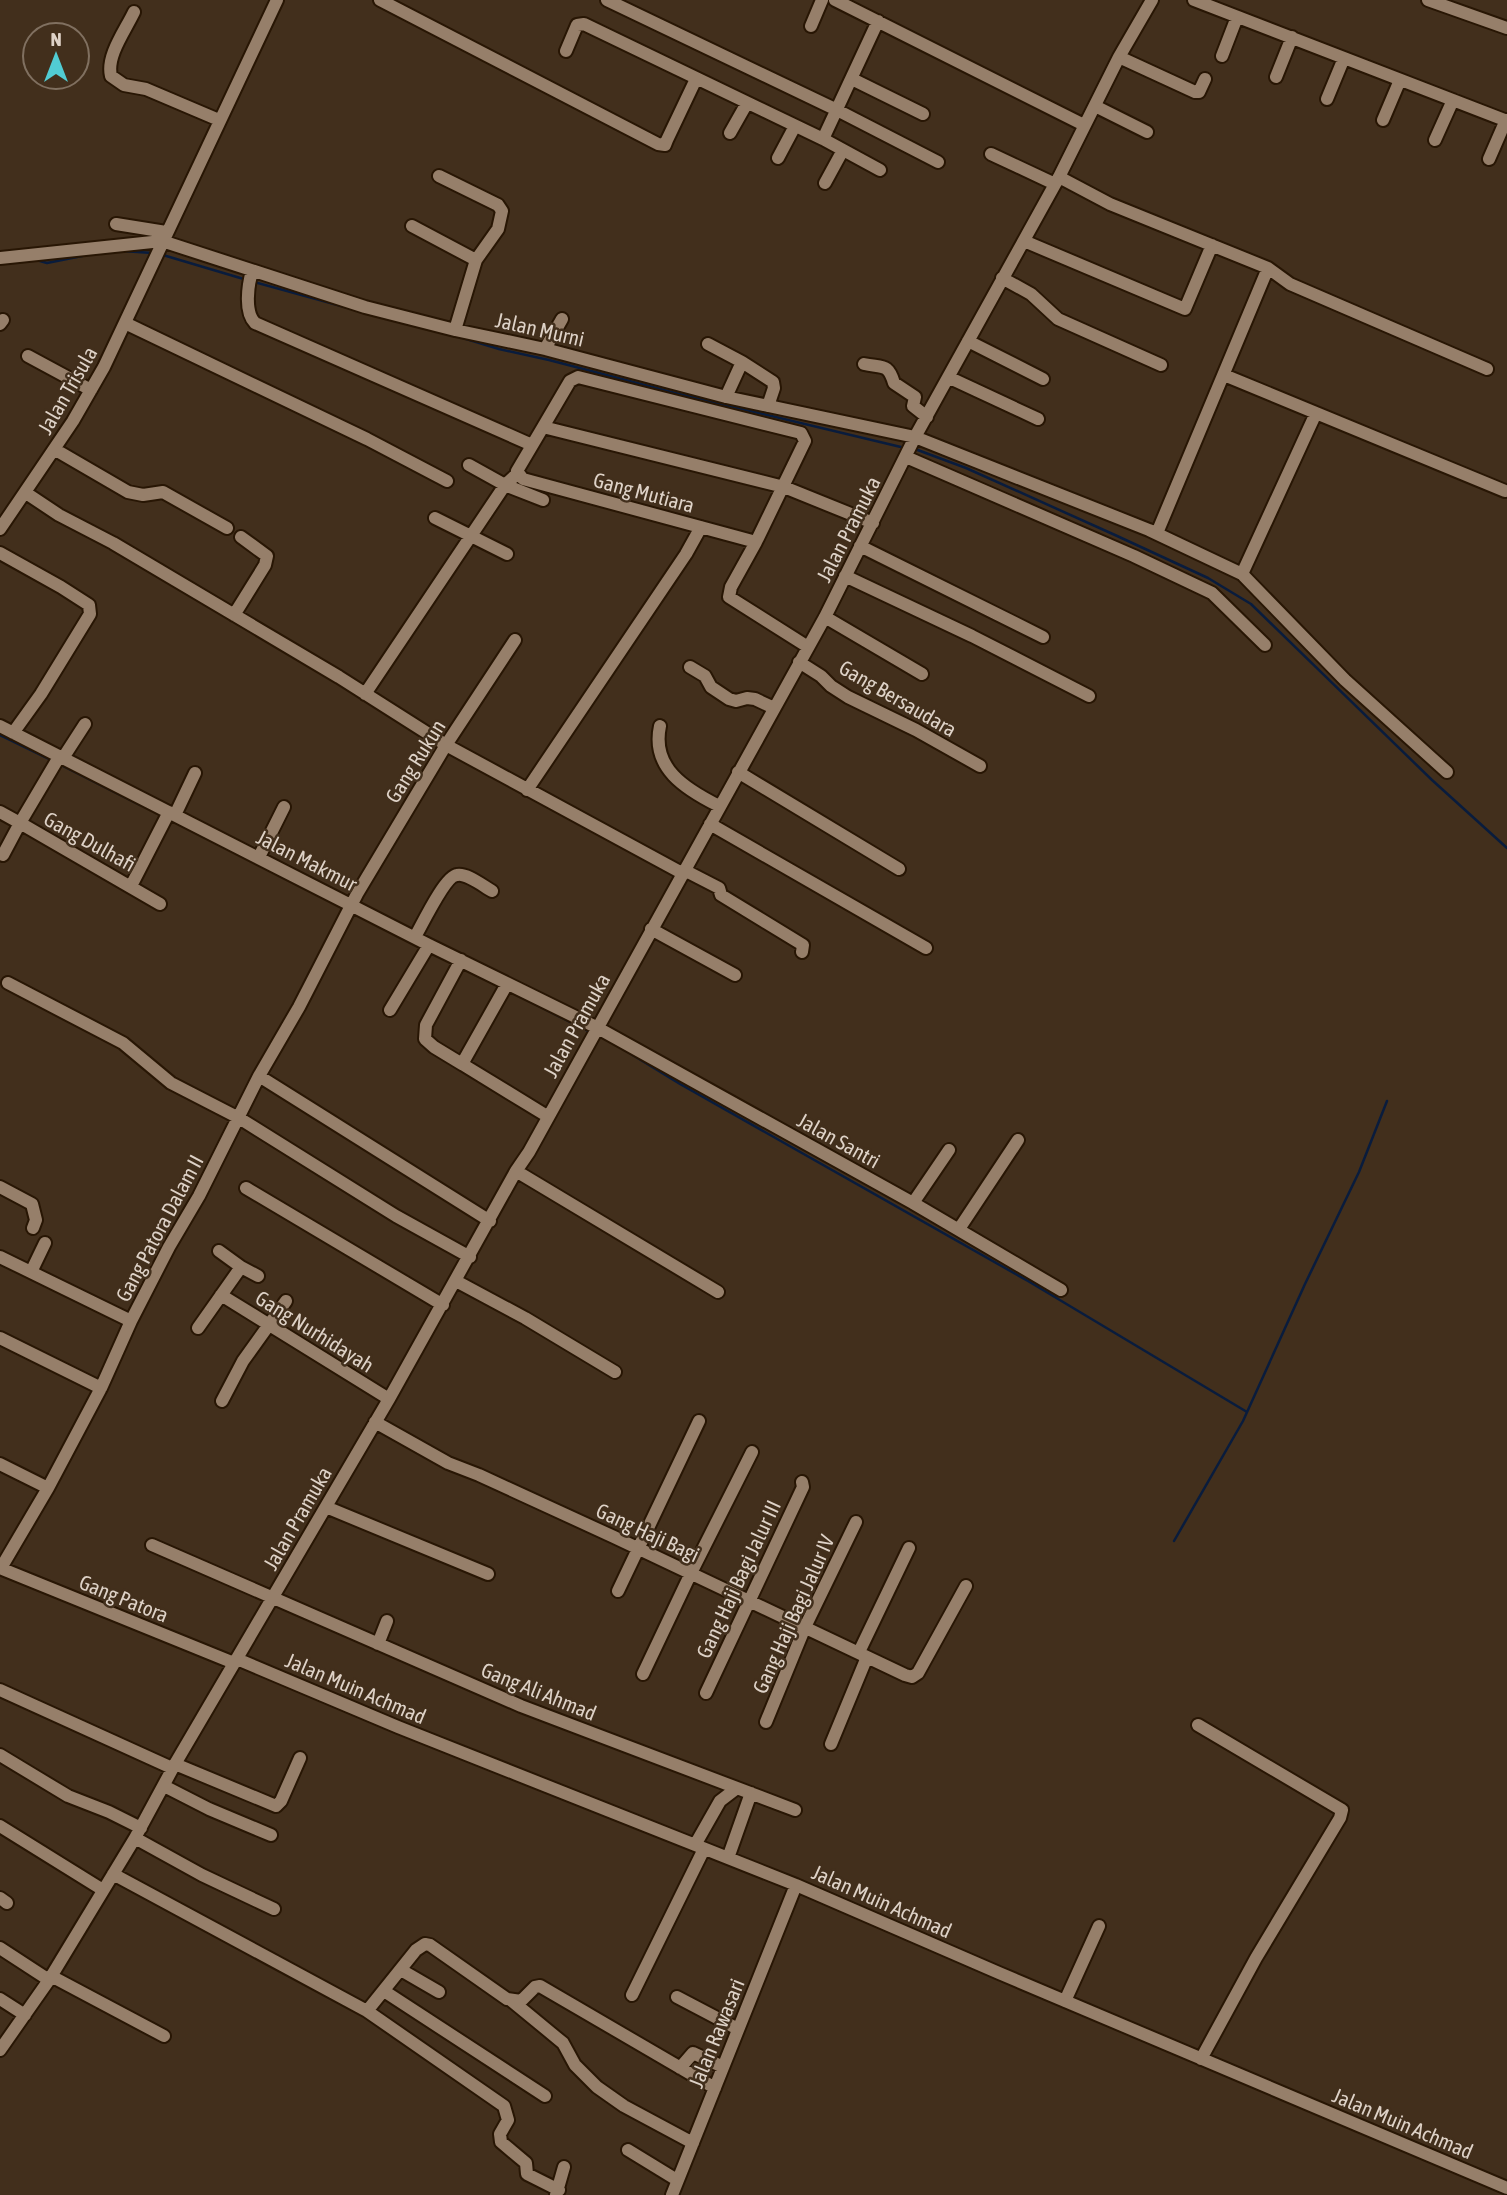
<svg xmlns="http://www.w3.org/2000/svg" width="1507" height="2195" font-family="'Asap Condensed',sans-serif">
  <style>
    .lines { fill: none; stroke-linecap: round; stroke-linejoin: round }
    .stream { stroke: #091c3d; stroke-width: 2.5 }
    .minor-casing { stroke: #281604; stroke-width: 16 }
    .minor { stroke: #967f6a; stroke-width: 12 }
    .labels { text-anchor: middle; dominant-baseline: central; stroke-width: 5; stroke-linejoin: round; paint-order: stroke }
    .street-label { font-size: 21px; fill: #ded2c7; stroke: #422f1c }
  </style>
  <rect width="100%" height="100%" fill="#422f1c"/>
  <g class="lines">
    <path class="stream" d="M122,251L153,253
      M163,255L247,280
      M33,259L47,263L87,255
      M254,282L392,320
      M463,338L499,349L549,360L675,393L905,448
      M915,449L966,468L1115,535L1208,578L1251,604L1432,780L1507,848
      M0,735L53,761
      M59,764L140,805
      M509,991L590,1032
      M618,1046L680,1084L1028,1281L1247,1412
      M1174,1541L1243,1421L1305,1284L1359,1172L1387,1101"/>
    <g class="minor-casing">
      <path id="minor" d="M380,0L658,144L665,145L667,140L696,79
        M607,0L837,110L938,162
        M835,0L1084,125
        M1194,0L1507,121
        M1428,0L1507,28
        M134,12C125,31 106,56 111,76L124,85L146,89L219,120
        M878,21L823,139L880,170
        M811,26L822,0
        M566,51L577,25L584,24L823,139
        M1222,56L1237,17
        M1119,57L1195,92H1199L1205,79
        M1276,77L1292,37
        M852,79L923,114
        M1327,99L1344,58
        M1095,106L1147,132
        M1383,120L1400,80
        M730,133L747,103
        M1435,140L1453,100
        M991,154L1055,184
        M778,158L795,126
        M1489,159L1506,120
        M439,176L498,205L502,211L498,229L476,260L455,330
        M1059,177L1110,204L1268,268L1290,284L1487,369
        M825,183L843,150
        M116,224L166,232
        M412,226L476,260
        M1024,241L1185,309L1212,245
        M0,258L162,241L365,307L455,330L545,349L726,397L915,437L1149,530L1242,574L1345,680L1447,772
        M252,271C248,285 244,312 255,323L532,445
        M1002,278L1031,294L1058,319L1161,365
        M125,323L367,439L447,481
        M0,324L3,320
        M968,341L1043,379
        M708,344L742,362L726,397
        M545,349L562,319
        M28,356L91,390
        M742,362L773,382L774,388L768,406
        M864,364C883,368 888,363 894,383L915,397L913,406L927,417
        M1224,375L1505,491
        M950,378L1038,419
        M543,427L517,471L523,479L756,542L805,441L801,433L578,377L570,381L543,427L784,487L873,523
        M54,449L128,492L143,495L163,492L227,528
        M906,457L1134,556L1212,593L1265,645
        M469,465L505,485L543,500
        M26,493L59,515L113,543L339,677L446,745L682,873
        M435,518L507,554
        M0,529L73,421L104,367L277,0
        M1157,533L1268,268
        M756,542L731,587L729,597L808,647
        M860,546L1043,637
        M0,553L61,587L89,605L90,614L41,694L13,733
        M1242,574L1316,413
        M845,576L972,636L1089,696
        M234,615L265,565L267,556L241,537
        M825,617L922,674
        M799,662L821,676L831,686L848,697L916,730L980,766
        M690,667L705,676L711,687L729,699L736,701L747,698L755,699L774,708
        M365,694L505,485L517,474
        M0,726L429,945L596,1027L913,1203L1061,1290
        M660,726C651,768 685,789 719,806
        M59,757L20,823L160,904
        M63,758L85,724
        M738,772L899,869
        M527,790L686,554L701,527
        M0,812L20,823L3,855
        M175,815L195,773
        M710,824L926,948
        M259,857L284,807
        M684,870L719,888L721,895L803,945L802,952
        M131,886L169,812
        M651,929L735,975
        M415,937C422,925 445,876 457,875C467,873 483,886 492,891
        M461,960L426,1025L425,1039L434,1047L462,1064
        M8,983L123,1043L171,1083L239,1118L396,1216L470,1257
        M507,984L462,1064L547,1116
        M390,1010L429,945
        M259,1076L490,1221
        M516,1171L718,1292
        M0,1187L32,1204L36,1220L33,1228
        M246,1188L443,1305
        M913,1203L949,1150
        M959,1229L1018,1140
        M0,1257L131,1321
        M241,1267L258,1276
        M31,1272L45,1243
        M456,1281L525,1318L615,1372
        M221,1295L389,1399
        M198,1328L241,1267L219,1251
        M0,1338L101,1388
        M222,1401L243,1361L286,1301
        M375,1422L448,1463L479,1475L614,1537L905,1675L912,1677L918,1673L966,1586
        M0,1464L48,1488
        M326,1507L488,1574
        M152,1545L521,1706L795,1810
        M0,1568L234,1663
        M1,1568L48,1488L101,1388L131,1321L169,1247L199,1196L259,1076L299,1007L357,894L446,745L515,640
        M618,1591L699,1421
        M378,1644L387,1621
        M859,1652L909,1548
        M237,1659L398,1727L796,1885L999,1973L1507,2188
        M643,1674L691,1573L752,1452
        M0,1690L172,1768
        M706,1693L803,1487L802,1482
        M766,1722L805,1627L856,1522
        M1198,1725L1342,1810L1340,1818L1256,1958L1201,2059
        M831,1744L867,1657
        M0,1755L68,1796L109,1812L141,1828
        M175,1764L276,1806L281,1801L300,1758
        M164,1786L209,1809L271,1835
        M0,1826L103,1890
        M135,1838L202,1875L274,1909
        M695,1845L720,1801L737,1788
        M728,1858L751,1793
        M113,1874L367,2011L504,2106L508,2120L500,2134L501,2142L526,2163L527,2174L559,2190
        M0,1898L7,1903
        M0,1948L49,1980
        M401,1970L439,1992
        M51,1976L164,2036
        M384,1991L545,2096
        M632,1995L704,1849
        M677,1997L738,2029
        M0,1999L25,2015
        M512,2001L563,2043L575,2065L597,2087L624,2106L693,2143
        M1065,2001L1099,1926
        M367,2011L416,1950L425,1944L430,1945L507,1999L521,2001L535,1987L540,1986L715,2088
        M0,2050L49,1980L135,1838L175,1764L389,1399L516,1171L529,1152L825,617L915,437L1059,177L1119,57L1152,0
        M680,2068L693,2053L723,2067
        M628,2150L677,2180
        M556,2195L564,2167
        M672,2195L796,1885"/>
    </g>
    <use href="#minor" class="minor"/>
  </g>
  <g class="labels">
    <g class="street-label">
      <text transform="translate(540 329) rotate(13)">Jalan Murni</text>
      <text transform="translate(67 390) rotate(-60)">Jalan Trisula</text>
      <text transform="translate(644 492) rotate(15)">Gang Mutiara</text>
      <text transform="translate(848 529) rotate(-63)">Jalan Pramuka</text>
      <text transform="translate(898 698) rotate(30)">Gang Bersaudara</text>
      <text transform="translate(415 761) rotate(-58)">Gang Rukun</text>
      <text transform="translate(90 841) rotate(29)">Gang Dulhafi</text>
      <text transform="translate(307 860) rotate(27)">Jalan Makmur</text>
      <text transform="translate(576 1025) rotate(-61)">Jalan Pramuka</text>
      <text transform="translate(839 1140) rotate(29)">Jalan Santri</text>
      <text transform="translate(159 1228) rotate(-62)">Gang Patora Dalam II</text>
      <text transform="translate(315 1331) rotate(32)">Gang Nurhidayah</text>
      <text transform="translate(297 1518) rotate(-60)">Jalan Pramuka</text>
      <text transform="translate(648 1532) rotate(25)">Gang Haji Bagi</text>
      <text transform="translate(738 1579) rotate(-65)">Gang Haji Bagi Jalur III</text>
      <text transform="translate(124 1598) rotate(22)">Gang Patora</text>
      <text transform="translate(793 1614) rotate(-66)">Gang Haji Bagi Jalur IV</text>
      <text transform="translate(356 1688) rotate(23)">Jalan Muin Achmad</text>
      <text transform="translate(539 1691) rotate(22)">Gang Ali Ahmad</text>
      <text transform="translate(882 1901) rotate(24)">Jalan Muin Achmad</text>
      <text transform="translate(716 2033) rotate(-68)">Jalan Rawasari</text>
      <text transform="translate(1403 2123) rotate(23)">Jalan Muin Achmad</text>
    </g>
  </g>
  <g transform="translate(56 56)"><circle r="33" fill="#422f1c" stroke="#807060" stroke-width="2"/>
  <path d="M0-5L12 26L0 18L-12 26Z" fill="#51ccd3"/>
  <text y="-10" font-size="19" font-weight="bold" text-anchor="middle" fill="#ded2c7">N</text>
  </g>
</svg>
